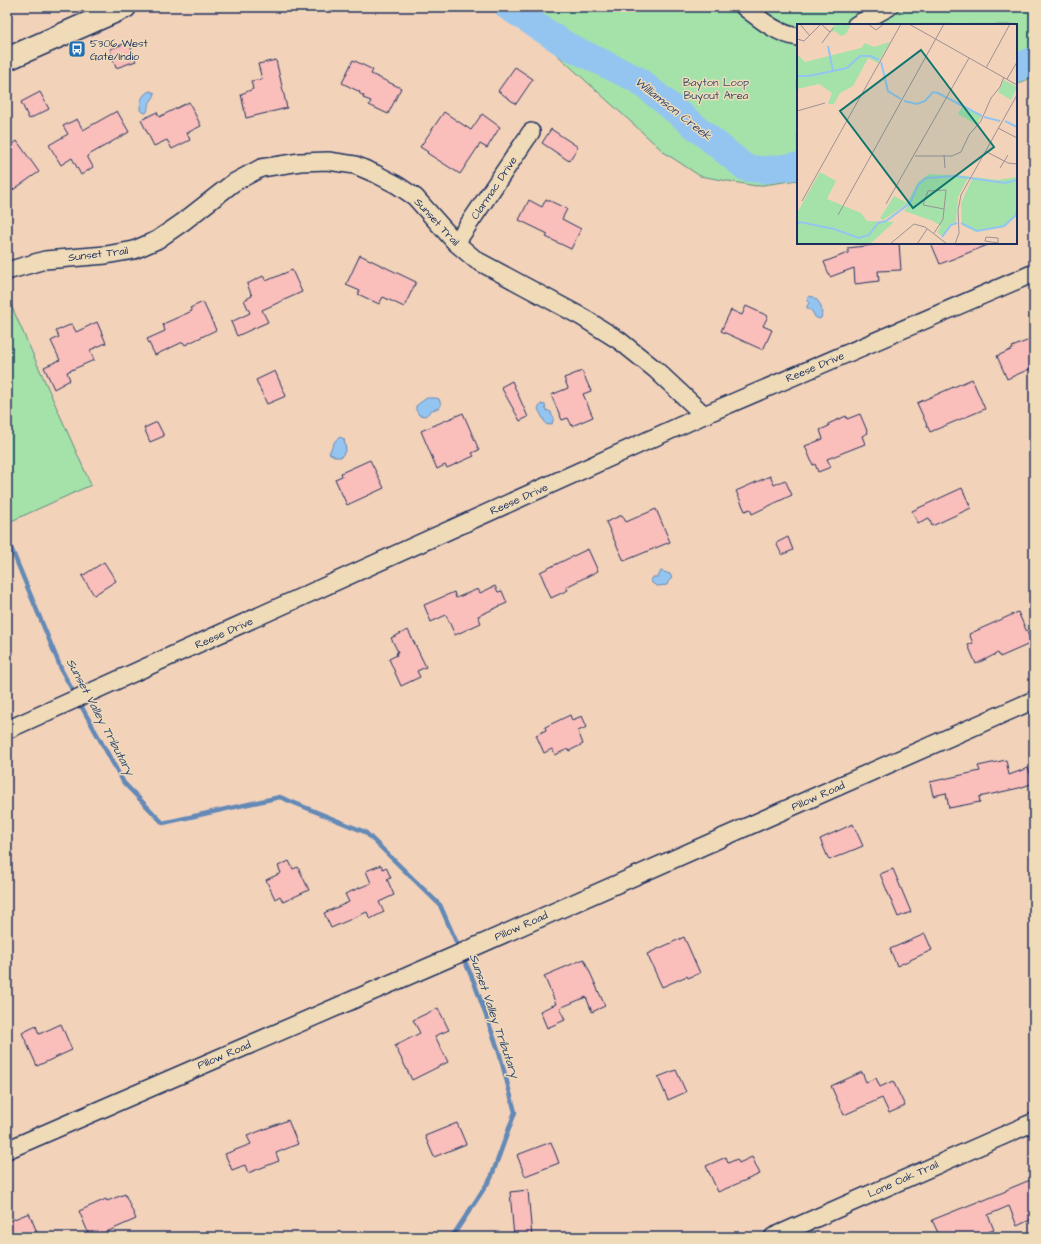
<svg xmlns="http://www.w3.org/2000/svg" width="1041" height="1244" font-family="'Architects Daughter',sans-serif">
  <style>
    .green { fill: #a4e2a9; stroke: #608884 }
    .water { fill: #94c5f0; stroke: #6489b6 }
    .lines { fill: none; stroke-linecap: round; stroke-linejoin: round }
    .stream { stroke: #6489b6; stroke-width: 4.5 }
    .river { stroke: #94c5f0; stroke-width: 27 }
    .building { fill: #fabebb; stroke: #1b2f5e }
    .minor-casing { stroke: #1b2f5e; stroke-width: 20 }
    .secondary-casing { stroke: #1b2f5e; stroke-width: 25 }
    .minor { stroke: #f0dbb9; stroke-width: 17 }
    .secondary { stroke: #f0dbb9; stroke-width: 22 }
    .labels { text-anchor: middle; dominant-baseline: central; stroke-width: 3; stroke-linejoin: round; paint-order: stroke }
    .poi-label { font-size: 11px; fill: #1b2f5e; stroke: #f0dbb9; text-anchor: start }
    .park-label { font-size: 11px; fill: #304a69; stroke: #f0dbb9 }
    .street-label { font-size: 11px; fill: #1b2f5e; stroke: #f0dbb9 }
    .water-label { font-size: 12px; font-style: italic; fill: #2d4674; stroke: #f0dbb9 }
    .inset-river { fill: none; stroke: #94c5f0; stroke-width: 2 }
    .inset-road { fill: none; stroke: #9d9195; stroke-width: 1 }
    .view { fill: #0f766e; fill-opacity: 0.15; stroke: #0f766e; stroke-width: 2 }
    .inset-edge { fill: none; stroke: #1b2f5e; stroke-width: 2 }
  </style>
  <rect width="100%" height="100%" fill="#f3d2ba"/>
  <filter id="ink" filterUnits="userSpaceOnUse"><feTurbulence type="fractalNoise" baseFrequency=".025" numOctaves="2"/><feDisplacementMap in="SourceGraphic" scale="8" xChannelSelector="R" yChannelSelector="G"/><feConvolveMatrix kernelMatrix="1 2 1 2 8 2 1 2 1" color-interpolation-filters="sRGB"/></filter>
  <g filter="url(#ink)">
    <path class="green" d="M499,7H1034V76L1016,85V25H798V180L756,186L700,176L665,153L542,41Z
      M7,296L91,485L7,523Z"/>
    <path class="water" d="M150,91L155,93C154,98 151,100 149,104C147,108 149,109 146,113L142,112L140,110C140,101 142,94 150,91Z
      M810,296C819,298 824,309 821,318L819,319L815,317L812,311L807,308V306L809,303L807,298Z
      M427,398H436L439,399L441,405L439,408L432,410L425,416L419,415L416,410V406L421,402Z
      M541,404L545,405L546,410L551,412L552,416L554,417L552,424L549,425L546,424L538,409Z
      M340,437L344,439L346,450L341,457H336L329,453L335,441Z
      M661,571L670,574L672,578L668,582L667,585L657,586L652,583L651,581L653,577H658Z"/>
    <g class="lines">
      <path class="stream" d="M7,538L62,671L75,695
        M79,702L124,783L163,823L280,797L365,832L440,905L474,982L499,1052L515,1112L491,1178L452,1237"/>
      <path class="river" d="M508,7L568,46L638,80L746,168L764,170L798,166
        M1016,69L1030,61H1034"/>
    </g>
    <path class="building" d="M129,42L136,61L116,68L110,49Z
      M276,60L287,108L246,118L241,94L253,89L251,81L262,79L258,64Z
      M353,60L373,70L371,74L401,88L388,114L369,105L371,101L363,98L364,96L359,93L360,92L342,83Z
      M515,67L533,79L516,104L498,91Z
      M40,92L49,109L29,119L21,102Z
      M189,102L201,126L187,133L190,140L172,149L167,140L154,146L141,120L157,112L159,117Z
      M117,111L129,132L87,156L93,167L81,175L72,158L61,165L49,145L68,134L63,126L77,119L83,130Z
      M444,112L471,130L482,114L500,127L487,148L480,144L460,174L427,153L428,152L420,147Z
      M551,129L578,147L569,161L542,143Z
      M17,141L39,172L7,194V149Z
      M546,199L567,209L562,219L581,229L571,249L546,237L548,234L519,220L529,200L542,207Z
      M889,243H899L901,270L878,271L879,281L855,284L854,268L830,277L824,262L848,253V248Z
      M931,243H990V244L940,264Z
      M360,255L416,282L404,307L383,297L379,304L358,294L360,291L346,285Z
      M292,270L302,292L262,310L268,322L237,336L231,322L250,313L244,300L252,296L247,284L263,276L266,281Z
      M203,302L216,330L185,345L183,342L155,355L147,339L165,331L163,324L192,311L190,308Z
      M746,306L768,316L763,326L772,330L763,350L721,331L731,310L742,315Z
      M97,322L106,343L90,350L94,360L67,372L70,380L54,389L44,367L60,360L51,341L59,337L56,331L72,324L76,332Z
      M1034,338V367L1007,379L997,356L1013,349L1012,347Z
      M275,371L286,396L267,404L256,380Z
      M582,371L591,391L583,394L593,417L572,426L568,418L562,420L551,395L568,388L564,378Z
      M972,379L985,409L930,432L917,403Z
      M512,381L528,417L520,421L501,387Z
      M463,413L479,450L472,453L474,456L447,468L445,465L437,469L421,431Z
      M860,414L868,433L862,436L865,444L827,459L831,467L818,472L815,464L813,465L805,446L823,439L820,430L829,426L828,424L846,416L847,419Z
      M157,422L164,436L150,442L144,428Z
      M370,460L384,488L347,505L335,479L342,476L341,473Z
      M770,476L774,485L785,480L792,495L752,514L750,509L745,511L736,491Z
      M962,488L971,508L932,526L929,518L918,523L912,511Z
      M656,509L670,542L624,561L606,522L622,515L626,522Z
      M788,537L793,550L782,555L776,543Z
      M588,549L598,571L566,587L568,590L551,598L540,572Z
      M104,562L116,581L94,595L82,576Z
      M495,586L498,592L502,591L507,603L478,616L481,623L455,635L446,615L431,622L424,605L454,592L456,598L478,589L480,593Z
      M1018,612L1032,643L1000,657L998,653L976,664L968,645L973,643L969,634Z
      M408,630L426,667L417,671L420,677L401,686L389,659L397,655L396,653L398,652L391,638Z
      M570,715L572,720L582,716L587,727L578,731L583,744L569,751L568,749L555,755L552,749L544,753L536,735L546,730L545,727Z
      M1006,760L1009,775L1028,768L1034,783L1019,788L979,797L980,802L949,808L946,793L933,796L930,782L980,771L978,766Z
      M853,824L863,846L829,860L820,839Z
      M289,861L293,869L298,867L309,890L283,902L280,896L275,899L266,880L281,873L278,866Z
      M381,865L383,869L386,867L391,878L387,879L394,895L379,902L384,912L370,919L367,912L331,928L324,913L349,902L345,894L371,883L366,871Z
      M893,869L911,912L898,917L880,874Z
      M925,934L932,950L897,966L890,949Z
      M684,937L700,973L688,978L687,976L662,987L647,954Z
      M584,959L605,1006L592,1012L586,997L560,1008L565,1020L547,1028L540,1011L556,1004L544,976Z
      M438,1008L449,1030L435,1036L448,1062L412,1080L395,1046L420,1033L413,1020Z
      M61,1024L72,1050L37,1066L22,1033L36,1026L39,1034Z
      M676,1070L686,1092L668,1100L658,1077Z
      M862,1072L866,1082L876,1078L880,1087L893,1081L905,1106L889,1113L882,1098L844,1115L831,1086Z
      M288,1120L298,1144L276,1153L279,1161L248,1173L245,1165L232,1170L225,1154L251,1144L247,1136Z
      M457,1123L466,1144L434,1157L425,1136Z
      M551,1142L559,1163L525,1176L517,1155Z
      M726,1157L728,1163L737,1159L739,1163L752,1157L760,1174L718,1192L706,1166Z
      M1030,1180V1182L1034,1180V1218L1017,1226L1009,1206L988,1215L994,1230L988,1232L987,1235L982,1237H940L932,1220L982,1200V1201L1006,1191V1190Z
      M528,1190L532,1237H514L510,1192Z
      M125,1194L136,1219L95,1237H90L79,1211L106,1199L107,1201Z
      M29,1213L39,1237H7V1222Z"/>
    <g class="lines">
      <g class="minor-casing">
        <path id="minor" d="M744,7C760,19 777,34 798,37
          M856,25L889,7
          M456,243L531,132
          M7,271L45,260L106,255L134,250L157,240L183,222L233,183L261,168L300,162L328,161L355,165L376,174L397,185L415,197L456,243L476,260L582,317L620,341L656,370L704,415
          M7,730L704,415L1034,273
          M7,1150L454,956L1034,700
          M773,1237L1034,1122"/>
      </g>
      <g class="secondary-casing">
        <path id="secondary" d="M7,59L125,7"/>
      </g>
      <use href="#minor" class="minor"/>
      <use href="#secondary" class="secondary"/>
    </g>
  </g>
  <defs>
    <g id="bus-square" transform="scale(0.9)"><rect x="-9" y="-9" width="18" height="18" rx="4" fill="#1f6fb2" stroke="#f0dbb9"/><path d="M-5-6H5V4H4V6H2V4H-2V6H-4V4H-5ZM-3.5-4V0h7V-4ZM-3.5 1.2v1.5H-2V1.2ZM2 1.2v1.5H3.5V1.2Z" fill="#fff"/></g>
  </defs>
  <g fill-rule="evenodd">
    <use href="#bus-square" x="77" y="49"/>
  </g>
  <g class="labels">
    <g class="poi-label">
      <text x="90" y="43">5306 West<tspan x="90" dy="13">Gate/Indio</tspan></text>
    </g>
    <g class="park-label">
      <text x="716" y="82">Bayton Loop<tspan x="716" dy="13">Buyout Area</tspan></text>
    </g>
    <g class="street-label">
      <text transform="translate(494 188) rotate(-56)">Clarmac Drive</text>
      <text transform="translate(437 222) rotate(47)">Sunset Trail</text>
      <text transform="translate(98 254) rotate(-7)">Sunset Trail</text>
      <text transform="translate(815 367) rotate(-23)">Reese Drive</text>
      <text transform="translate(519 499) rotate(-24)">Reese Drive</text>
      <text transform="translate(224 633) rotate(-24)">Reese Drive</text>
      <text transform="translate(818 796) rotate(-24)">Pillow Road</text>
      <text transform="translate(521 926) rotate(-24)">Pillow Road</text>
      <text transform="translate(224 1055) rotate(-23)">Pillow Road</text>
      <text transform="translate(903 1179) rotate(-24)">Lone Oak Trail</text>
    </g>
    <g class="water-label">
      <text transform="translate(673 109) rotate(38)">Williamson Creek</text>
      <text transform="translate(100 717) rotate(62)">Sunset Valley Tributary</text>
      <text transform="translate(494 1016) rotate(71)">Sunset Valley Tributary</text>
    </g>
  </g>
  <g transform="translate(797 24)">
    <rect width="220" height="220" fill="#f3d2ba"/>
    <path d="M37,0H54L49,10L44,12L38,7L34,8ZM93,18L81,39L71,34L56,62L43,69L37,80H31L35,69L22,60L0,65V30L8,38L64,24L68,19L77,23ZM207,56L220,63L214,76L201,68ZM166,81L185,91L180,101L161,90ZM23,148L39,157L30,175L64,189L70,197L97,198L73,220H0V189ZM132,150L172,152L161,173L159,198L154,200L145,212L140,208L144,202L136,197L107,187L111,182L110,180L86,196L83,194L97,172L110,179L121,158ZM176,153L200,156L220,153V191L208,203L179,208L165,201L164,179Z" fill="#a4e2a9"/>
    <path class="inset-river" d="M31,22L36,47M84,38L91,67L104,75M0,52H12L50,44L63,32H74L82,36M107,77L120,80L128,77L136,68L141,69L185,92M187,93L203,97M208,97L220,103M164,199L180,207L207,202L219,191L220,184M0,200L3,198L37,205L62,214L72,211L81,199L89,197L113,179L121,161L129,154L158,152L208,159L220,156M145,213L154,201L160,199"/>
    <path class="inset-road" d="M3,0L13,12M71,0L79,6L87,0M112,0L220,61M0,15L7,17L24,0L33,8M25,19L36,4M189,44L213,0M210,55L220,38M0,87L28,79M201,104L220,114M188,127L211,139L220,140M147,131L148,144M118,132H155L164,128L172,111L184,97L194,74L203,63L207,53M203,144L211,131M5,177L104,0M89,180L172,34M41,191L147,0M137,209L145,197L146,195L149,166L131,167L126,181L147,185M189,213L201,214V219L188,217ZM93,220L117,200L128,203L150,220M120,220L130,205M158,220L162,209L161,186L164,171L220,71"/>
    <path class="view" d="M124,26L197,123L116,184L43,87Z"/>
    <rect width="220" height="220" class="inset-edge"/>
  </g>
  <rect width="1041" height="1244" fill="none" stroke="#f0dbb9" stroke-width="24"/>
  <rect x="12" y="12" width="1017" height="1220" fill="none" stroke="#1b2f5e" stroke-width="1.5" filter="url(#ink)"/>
</svg>
